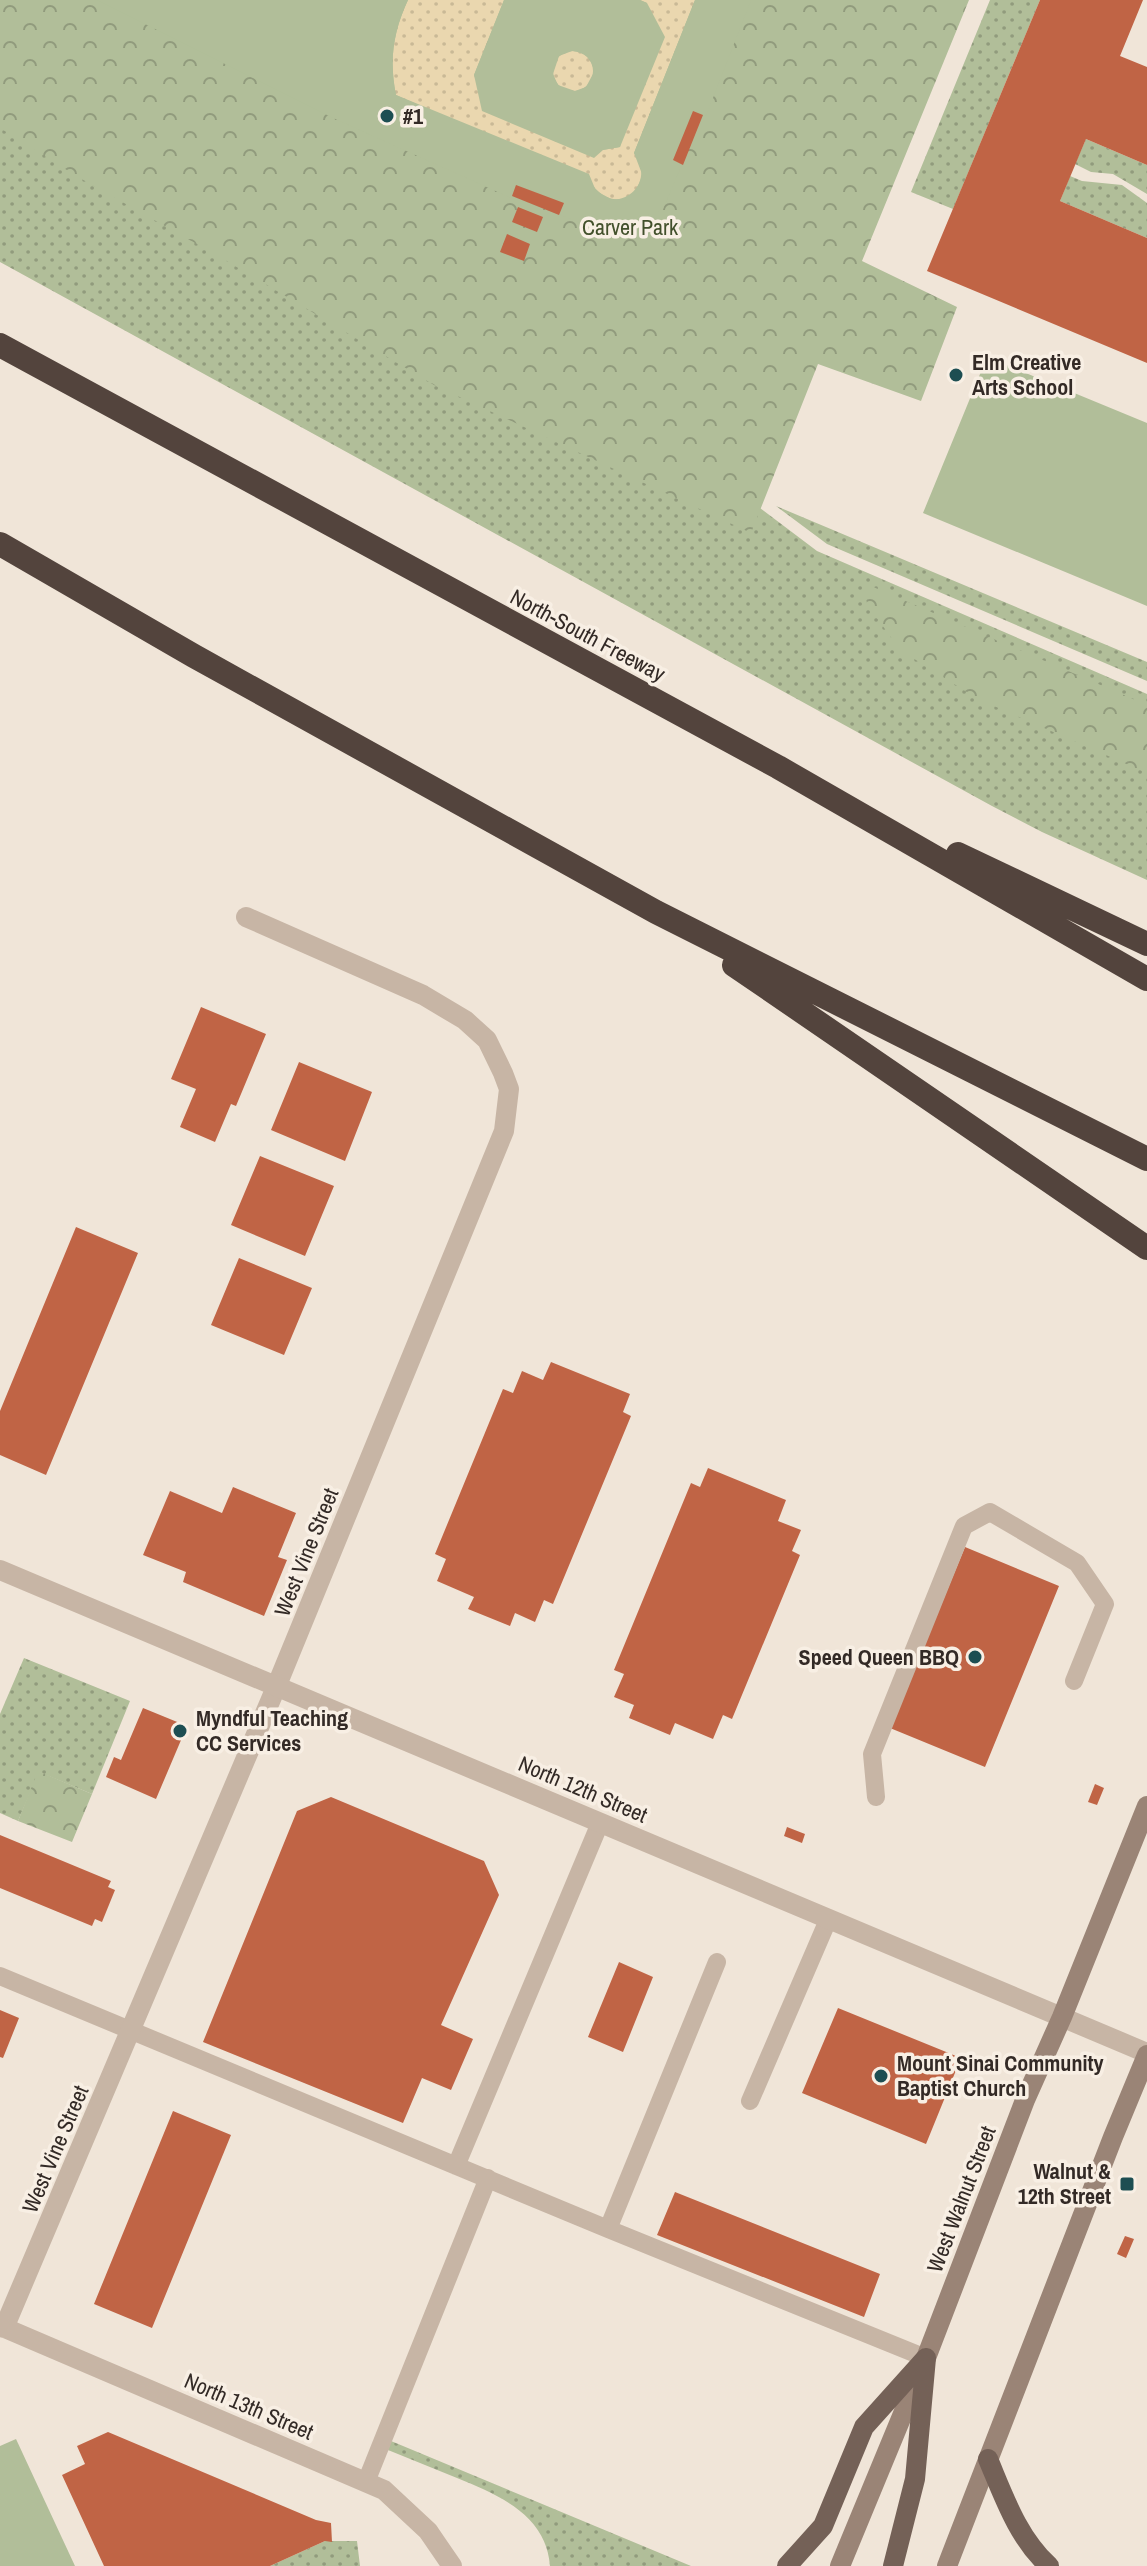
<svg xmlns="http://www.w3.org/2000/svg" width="1147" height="2566" font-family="'Archivo Narrow',sans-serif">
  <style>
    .grass { fill: url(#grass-dots) }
    .forest { fill: url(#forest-crowns) }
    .sand { fill: url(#sand-dots) }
    .pitch { fill: #b1be99; fill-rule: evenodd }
    .building { fill: #c06445 }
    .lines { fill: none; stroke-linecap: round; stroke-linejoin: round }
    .service { stroke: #c7b5a5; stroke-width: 18 }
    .minor { stroke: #c7b5a5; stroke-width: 20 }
    .tertiary { stroke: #c7b5a5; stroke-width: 20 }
    .secondary { stroke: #9a8476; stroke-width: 20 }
    .primary { stroke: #746157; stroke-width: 20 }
    .motorway { stroke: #53443d; stroke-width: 24 }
    .poi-dot { fill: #1d4e52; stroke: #f8efe4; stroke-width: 3 }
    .labels { text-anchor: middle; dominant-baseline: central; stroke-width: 7; stroke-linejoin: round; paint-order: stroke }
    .poi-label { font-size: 22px; font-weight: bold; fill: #332a26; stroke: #f8efe4; text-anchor: start }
    .park-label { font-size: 22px; fill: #42502b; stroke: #f8efe4 }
    .street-label { font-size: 22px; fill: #332a26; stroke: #f8efe4 }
  </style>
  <defs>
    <pattern id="grass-dots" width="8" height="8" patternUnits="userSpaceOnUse" patternTransform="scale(2)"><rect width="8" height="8" fill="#b1be99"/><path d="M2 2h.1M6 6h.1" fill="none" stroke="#919b7d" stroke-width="1.8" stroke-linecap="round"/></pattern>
    <pattern id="forest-crowns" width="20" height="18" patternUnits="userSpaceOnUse" patternTransform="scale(2)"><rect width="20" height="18" fill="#b1be99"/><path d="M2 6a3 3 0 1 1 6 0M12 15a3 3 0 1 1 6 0" fill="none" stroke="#919b7d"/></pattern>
    <pattern id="sand-dots" width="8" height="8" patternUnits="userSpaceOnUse" patternTransform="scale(2)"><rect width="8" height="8" fill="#ead7af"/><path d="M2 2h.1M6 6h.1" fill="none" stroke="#c9b996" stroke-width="1.8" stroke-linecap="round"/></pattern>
  </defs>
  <rect width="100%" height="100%" fill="#f0e5d8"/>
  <path class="grass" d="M990,0H1040L953,209L911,192Z
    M0,50L752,502L817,551L1147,694V880L1042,832L992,806L0,262Z
    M1086,139L1147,165V194L1113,174L1091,172L1075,164Z
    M1070,176L1082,181L1122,185L1147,203V238L1060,201Z
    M776,506L1147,662V681L827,544Z
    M24,1658L130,1701L92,1794L39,1772L18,1821L0,1813V1714Z
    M391,2441L691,2566H550C546,2514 498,2495 457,2478C434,2469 411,2459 388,2450Z
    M325,2541H357L360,2566H270Z"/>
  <path class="forest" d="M0,0H969L862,261L957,307L921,401L818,364L751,533L434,385L225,260L78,177L0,128Z
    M864,583L1147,705V773L978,699L900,650L867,604Z
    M38,1771L92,1794L72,1842L18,1821Z"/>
  <path class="sand" d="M408,0H504L474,75L594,157L602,150L620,147L647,3L640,0H695L634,153L642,174C636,206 605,207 590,181L396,95C389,61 393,32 408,0Z
    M553 71a20 20 0 1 1 40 0a20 20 0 1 1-40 0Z"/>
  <path class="pitch" d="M97,0H408C393,32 389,61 396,95L589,174L596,191L613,200C638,198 650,174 634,153L695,0H751L706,116L703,115L663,209L606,233L512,196L511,198L333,118Z
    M504,0H640L647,3L665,37L620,147L603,150L594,158L482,111L474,75ZM572,51C585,52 592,59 594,72L586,87L575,91L558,85L553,74L559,56Z
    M987,357L1147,423V606L923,513Z
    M16,2439L75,2566H0V2446Z"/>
  <path class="building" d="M1040,0H1143L1120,56L1147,67V165L1086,139L1060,201L1147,238V363L927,271Z
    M693,111L703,115L683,165L673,160Z
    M516,185L564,203L559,215L512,196Z
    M518,207L543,217L537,232L512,222Z
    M507,234L530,244L524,261L500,252Z
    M201,1007L266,1034L236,1106L231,1104L215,1142L180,1127L196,1089L171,1079Z
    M299,1062L372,1092L345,1161L271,1130Z
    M260,1156L334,1186L305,1256L231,1225Z
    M76,1227L138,1253L46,1475L0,1455V1411Z
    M239,1258L312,1288L284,1355L211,1325Z
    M551,1362L630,1394L623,1412L631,1416L553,1604L544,1600L535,1622L515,1613L510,1626L468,1609L474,1597L437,1581L446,1559L435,1554L503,1389L513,1393L522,1371L543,1380Z
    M708,1468L786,1500L778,1521L801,1530L792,1551L800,1555L732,1719L723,1715L713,1739L675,1723L670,1735L629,1718L634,1705L614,1697L624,1674L614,1670L691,1483L700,1487Z
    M233,1487L296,1513L278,1557L287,1560L264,1616L183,1582L186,1572L143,1555L170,1491L222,1513Z
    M965,1547L1059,1586L985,1767L890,1728Z
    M143,1708L187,1726L156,1799L106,1777L114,1757L121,1760Z
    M1095,1784L1104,1788L1097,1805L1088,1802Z
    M331,1797L484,1861L499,1895L441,2025L473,2039L451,2090L422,2078L403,2123L203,2042L297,1811Z
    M787,1827L805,1834L802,1843L784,1836Z
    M0,1835L111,1881L108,1887L115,1890L102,1922L95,1919L92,1926L0,1888Z
    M619,1962L653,1977L623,2052L588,2037Z
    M838,2008L961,2058L926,2144L802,2093Z
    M0,2010L19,2018L3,2058L0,2057Z
    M173,2111L231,2135L152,2328L94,2304Z
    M675,2192L880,2274L864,2317L657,2235Z
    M1125,2236L1134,2239L1126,2258L1117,2254Z
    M108,2432L316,2520L331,2523L332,2542L325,2541L270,2566H104L62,2475L85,2464L77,2446Z"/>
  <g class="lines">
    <path class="service" d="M876,1797L872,1754L964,1526L990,1512L1077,1563L1105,1604L1074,1681
      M0,1976L608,2229L926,2358
      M750,2101L828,1920
      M456,2166L600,1823
      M608,2229L717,1962
      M366,2482L488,2178"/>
    <path class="minor" d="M0,2326L384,2490L428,2531L452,2566
      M4,2328L277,1685L504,1131L509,1089L503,1073L487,1040L465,1020L423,995L246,917"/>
    <path class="tertiary" d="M0,1570L1147,2053"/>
    <path class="secondary" d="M840,2566L926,2358L1025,2100L1062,2017L1147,1806
      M947,2566L1113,2137L1147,2055"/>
    <path class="primary" d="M988,2459C1004,2497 1018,2538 1049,2566
      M787,2566L823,2526L864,2427L926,2358
      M893,2566L915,2479L926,2358"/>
    <path class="motorway" d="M0,345L778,767L1147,979
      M0,544L194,656L656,912L1147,1159
      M958,854L1147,944
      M734,965L1147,1248"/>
  </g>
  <g class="poi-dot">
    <circle cx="387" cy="116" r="8"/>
    <circle cx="956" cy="375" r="8"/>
    <circle cx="975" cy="1657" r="8"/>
    <circle cx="180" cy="1731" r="8"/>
    <circle cx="881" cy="2076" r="8"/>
    <rect x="1119" y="2176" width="16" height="16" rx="4"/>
  </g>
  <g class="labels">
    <g class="poi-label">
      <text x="403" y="116">#1</text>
      <text x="972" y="362">Elm Creative<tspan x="972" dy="25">Arts School</tspan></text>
      <text x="959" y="1657" text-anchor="end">Speed Queen BBQ</text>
      <text x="196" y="1718">Myndful Teaching<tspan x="196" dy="25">CC Services</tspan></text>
      <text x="897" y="2063">Mount Sinai Community<tspan x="897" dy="25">Baptist Church</tspan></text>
      <text x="1111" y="2171" text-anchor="end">Walnut &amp;<tspan x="1111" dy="25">12th Street</tspan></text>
    </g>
    <g class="park-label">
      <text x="630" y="227">Carver Park</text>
    </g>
    <g class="street-label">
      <text transform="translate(588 635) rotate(28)">North-South Freeway</text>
      <text transform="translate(306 1552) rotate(-68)">West Vine Street</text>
      <text transform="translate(583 1789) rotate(23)">North 12th Street</text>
      <text transform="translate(55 2149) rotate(-67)">West Vine Street</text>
      <text transform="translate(961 2199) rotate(-69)">West Walnut Street</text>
      <text transform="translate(249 2406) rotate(23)">North 13th Street</text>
    </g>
  </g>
</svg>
